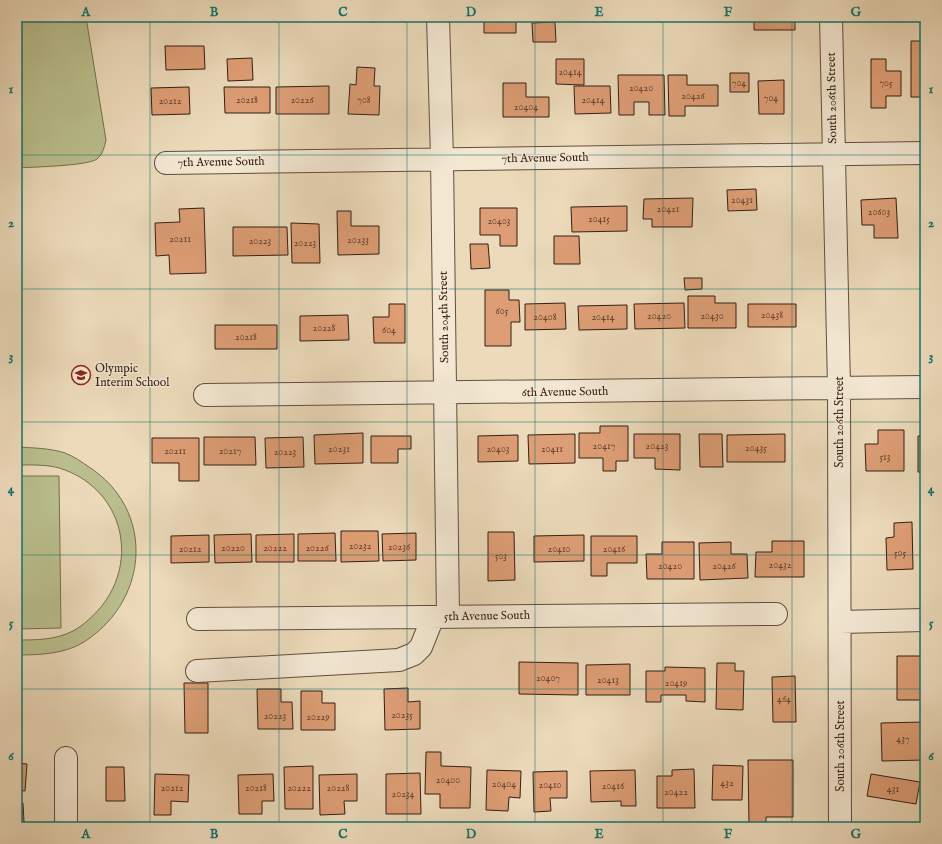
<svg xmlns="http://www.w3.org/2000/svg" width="942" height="844" font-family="'IM FELL English',serif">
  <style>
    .garden { fill: #babe8d; stroke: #766e50 }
    .building { fill: #de9e75; stroke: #331f14 }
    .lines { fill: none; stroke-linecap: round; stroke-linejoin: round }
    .minor-casing { stroke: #614e3e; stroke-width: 24 }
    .minor { stroke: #f3e7d2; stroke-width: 22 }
    .grid { fill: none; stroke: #0f766e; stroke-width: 1; stroke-opacity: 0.55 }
    .labels { text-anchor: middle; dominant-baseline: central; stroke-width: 3; stroke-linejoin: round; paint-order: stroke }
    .number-label { font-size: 10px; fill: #5e3f2c }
    .street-label { font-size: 12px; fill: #331f14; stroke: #f3e7d2 }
    .poi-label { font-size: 12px; fill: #331f14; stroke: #f3e7d2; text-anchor: start }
    .neatline { fill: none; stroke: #0f766e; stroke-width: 1.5 }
    .grid-label { font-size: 13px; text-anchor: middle; font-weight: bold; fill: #0f766e }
  </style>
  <rect width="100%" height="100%" fill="#ecdaba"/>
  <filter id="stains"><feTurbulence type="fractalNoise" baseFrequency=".005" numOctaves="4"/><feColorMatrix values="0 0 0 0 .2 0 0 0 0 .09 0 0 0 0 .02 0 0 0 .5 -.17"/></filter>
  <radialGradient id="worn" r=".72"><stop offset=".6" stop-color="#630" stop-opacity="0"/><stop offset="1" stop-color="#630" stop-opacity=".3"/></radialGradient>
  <path class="garden" d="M17,17H86L106,140C104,148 103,154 97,159C88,166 31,167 17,168Z
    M17,447C33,448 50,448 65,453C73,456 82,462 89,467C154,509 150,597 87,640C67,654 40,655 17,655V640C37,640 55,640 73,631C84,625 93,616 101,607C139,560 123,492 65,470C50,464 33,465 17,465Z
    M17,476H59L61,628L17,629Z"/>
  <path class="building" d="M350,17H376L375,22L350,20Z
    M484,17H516V33H484Z
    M754,17H795V30H754Z
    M555,22L556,42H533L532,23Z
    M911,41H925V97H911Z
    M165,46H204L205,69L166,70Z
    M252,58L253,80L228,81L227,59Z
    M556,59H584V85L556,84Z
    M871,59H886V71H901V96H886V108H871Z
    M357,67L375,68L374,86H380L379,115L348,114L350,84L356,85Z
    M730,73H749V92H730Z
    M618,75H664L665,115H649V102H634V115H619Z
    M668,75H687V85H718V106H685V116H669Z
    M784,80V114H759L758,81Z
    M503,83H526V97H549V117H503Z
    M329,86V114H276V87Z
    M574,86H610L611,113L575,114Z
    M189,87L190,114L152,115L151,88Z
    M224,87H270V113H225Z
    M756,189L757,210L728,211L727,190Z
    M693,198L692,227H652V219H643L644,199Z
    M896,198L898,238H874V225H862L861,200Z
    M627,206V231L572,232L571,207Z
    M204,208L206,273L170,274L169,255L156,256L155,223L180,222L179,209Z
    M480,208H517V246H500V235H480Z
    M337,211H351V226H379V254L338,255Z
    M291,223L319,224L320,263H292Z
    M233,227H287L288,255L233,256Z
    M554,236H579L580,264H554Z
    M470,244H488L490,268L471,269Z
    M684,278H702V289L685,290Z
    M485,290H509V300H519L520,322H511V346H485Z
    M688,296H715V303H736V328H688Z
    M565,303L566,329L525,330V304Z
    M684,303L685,328L635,329L634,304Z
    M389,304H405V343H374L373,317H389Z
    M748,304H796V327H748Z
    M627,305V329L579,330L578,306Z
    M348,315L349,340L300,341V316Z
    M215,325H277V349H215Z
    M600,426H628V461H616V471H603V458H579V433H600Z
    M878,430H904V471H866L865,444H878Z
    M363,433V463L315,464L314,435Z
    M575,434V463L529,464L528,435Z
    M634,434H680V470L655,469V458H634Z
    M699,434H722L723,467H700Z
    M785,434V462H727V435Z
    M518,435V461L478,462V436Z
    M371,436H411V449H398V463H371Z
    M918,436H925V472H918Z
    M204,437H255L256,465H204Z
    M303,437L304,467L266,468L265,438Z
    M152,438H199V481H179V463H152Z
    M912,522L913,569L887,570L886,538L894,537V523Z
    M341,531H378L379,561L341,562Z
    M488,532H514L515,580L488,581Z
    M335,533L336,561H298V534Z
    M416,533V560L383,561L382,534Z
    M251,534L252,562L215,563L214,535Z
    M294,534V562H256V535Z
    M209,535V562L171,563V536Z
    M584,535V561L534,562V536Z
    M591,536H637V563H607V576H591Z
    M772,541H804V577H755L756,552H772Z
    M662,542H694V579H647L646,554H662Z
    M731,542V554H747L748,578L700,580L699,543Z
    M897,656H925V700H897Z
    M519,662L578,663V695L519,694Z
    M717,663H735V671H744L743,710L716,709Z
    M630,664V695H586V665Z
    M665,667L705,668V702L686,701V695H661V702H646V671H665Z
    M795,676L796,722H773L772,677Z
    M184,683H208V733H185Z
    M408,688V702L420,701V729L385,730L384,689Z
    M257,689H281V702H292L293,729H258Z
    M301,691H322V703H335V730H301Z
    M924,722L925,760L882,761L881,723Z
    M426,752H441V766L471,767L470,808H440V794H425Z
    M748,760H793V817H766V823H749Z
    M17,763L27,764L25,791L17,790Z
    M713,765L743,766L742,800H712Z
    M313,766V809H285L284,767Z
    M106,767H124L125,801H106Z
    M694,769L695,808H657V776H672V770Z
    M487,770L521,771L520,798L509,797L508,811L486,810Z
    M635,770L636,806H621V801L591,802L590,771Z
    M567,771V798H550L551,811L534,812L533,772Z
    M420,773L421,814H386V774Z
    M155,774L189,775L188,802L171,801V815H154Z
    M273,774L274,801H262V814H239L238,775Z
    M357,774V801H344L345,814L320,815L319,775Z
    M871,774L920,782L916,804L867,796Z
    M17,803H23L24,822H17Z"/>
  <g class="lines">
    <g class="minor-casing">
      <path id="minor" d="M438,17L442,159L448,616
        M831,17L839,388L840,827
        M166,163L925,153
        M205,395L925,387
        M198,619L776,614
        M840,622L925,620
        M197,671L399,660L414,654L421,647L433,617
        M66,827V758"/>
    </g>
    <use href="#minor" class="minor"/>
  </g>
  <path class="grid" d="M150,17V827M279,17V827M407,17V827M535,17V827M663,17V827M792,17V827M17,155H925M17,289H925M17,422H925M17,555H925M17,689H925"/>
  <defs>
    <g id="school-ring" transform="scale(1)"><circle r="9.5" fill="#f3e7d2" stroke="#8f2418" stroke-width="1.5"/><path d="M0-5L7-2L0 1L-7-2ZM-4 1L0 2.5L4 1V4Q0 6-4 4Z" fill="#8f2418"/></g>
  </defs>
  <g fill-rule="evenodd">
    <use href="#school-ring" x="81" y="375"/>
  </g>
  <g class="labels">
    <g class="number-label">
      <text x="570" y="72">20414</text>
      <text x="739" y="83">704</text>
      <text x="886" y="83">705</text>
      <text x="641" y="88">20420</text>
      <text x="693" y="96">20426</text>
      <text x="771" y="98">704</text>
      <text x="247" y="100">20218</text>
      <text x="302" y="100">20226</text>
      <text x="364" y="100">708</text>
      <text x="593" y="100">20414</text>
      <text x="170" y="101">20212</text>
      <text x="526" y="107">20404</text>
      <text x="742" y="200">20431</text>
      <text x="668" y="209">20421</text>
      <text x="879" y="212">20603</text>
      <text x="599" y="219">20415</text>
      <text x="499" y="221">20403</text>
      <text x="180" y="239">20211</text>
      <text x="358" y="240">20233</text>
      <text x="260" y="241">20223</text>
      <text x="305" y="243">20223</text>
      <text x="502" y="311">605</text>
      <text x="772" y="315">20438</text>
      <text x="659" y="316">20420</text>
      <text x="712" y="316">20430</text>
      <text x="545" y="317">20408</text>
      <text x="603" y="317">20414</text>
      <text x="324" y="328">20228</text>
      <text x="389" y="330">604</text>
      <text x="246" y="337">20218</text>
      <text x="604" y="446">20417</text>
      <text x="657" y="446">20423</text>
      <text x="756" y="448">20435</text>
      <text x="339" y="449">20231</text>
      <text x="498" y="449">20403</text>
      <text x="552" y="449">20411</text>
      <text x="175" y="451">20211</text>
      <text x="230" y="451">20217</text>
      <text x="285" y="452">20223</text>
      <text x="885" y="457">513</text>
      <text x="360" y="546">20232</text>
      <text x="399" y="547">20236</text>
      <text x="233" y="548">20220</text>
      <text x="275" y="548">20222</text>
      <text x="317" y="548">20226</text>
      <text x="190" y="549">20212</text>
      <text x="559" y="549">20410</text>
      <text x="614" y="549">20416</text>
      <text x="900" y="553">505</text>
      <text x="501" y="556">503</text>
      <text x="780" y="565">20432</text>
      <text x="670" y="566">20420</text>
      <text x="724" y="566">20426</text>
      <text x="548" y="678">20407</text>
      <text x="608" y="680">20413</text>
      <text x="676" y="683">20419</text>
      <text x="784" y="699">464</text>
      <text x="402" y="715">20235</text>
      <text x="275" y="716">20223</text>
      <text x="318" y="717">20229</text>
      <text x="903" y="739">437</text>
      <text x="448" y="780">20400</text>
      <text x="727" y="783">432</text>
      <text x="504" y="784">20404</text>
      <text x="550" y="785">20410</text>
      <text x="613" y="786">20416</text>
      <text x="172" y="788">20212</text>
      <text x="256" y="788">20218</text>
      <text x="299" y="788">20222</text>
      <text x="338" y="788">20228</text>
      <text x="893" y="789">431</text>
      <text x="676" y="792">20422</text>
      <text x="403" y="794">20234</text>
    </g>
    <g class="street-label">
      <text transform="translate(832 98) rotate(-91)">South 206th Street</text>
      <text transform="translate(545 158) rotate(-1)">7th Avenue South</text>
      <text transform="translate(221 162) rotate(-1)">7th Avenue South</text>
      <text transform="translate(444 317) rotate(-91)">South 204th Street</text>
      <text transform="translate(565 392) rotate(-1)">6th Avenue South</text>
      <text transform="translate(839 422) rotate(-90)">South 206th Street</text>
      <text transform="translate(487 616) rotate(-1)">5th Avenue South</text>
      <text transform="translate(840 746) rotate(-90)">South 206th Street</text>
    </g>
    <g class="poi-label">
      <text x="95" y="368">Olympic<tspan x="95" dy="14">Interim School</tspan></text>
    </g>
  </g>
  <rect width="942" height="844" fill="none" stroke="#ecdaba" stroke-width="44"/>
  <rect x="22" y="22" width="898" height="800" class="neatline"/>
  <g class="grid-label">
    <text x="86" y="16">A</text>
    <text x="214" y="16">B</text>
    <text x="343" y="16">C</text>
    <text x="471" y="16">D</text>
    <text x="599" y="16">E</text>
    <text x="728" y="16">F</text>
    <text x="856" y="16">G</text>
    <text x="11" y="93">1</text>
    <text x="931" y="93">1</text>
    <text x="11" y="227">2</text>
    <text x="931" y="227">2</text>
    <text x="11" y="360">3</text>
    <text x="931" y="360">3</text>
    <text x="11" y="493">4</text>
    <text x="931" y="493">4</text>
    <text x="11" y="627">5</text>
    <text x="931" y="627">5</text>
    <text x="11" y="760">6</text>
    <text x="931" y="760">6</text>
    <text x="86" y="838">A</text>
    <text x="214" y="838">B</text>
    <text x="343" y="838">C</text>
    <text x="471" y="838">D</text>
    <text x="599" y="838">E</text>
    <text x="728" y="838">F</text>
    <text x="856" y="838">G</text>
  </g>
  <rect width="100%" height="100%" filter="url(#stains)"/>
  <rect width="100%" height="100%" fill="url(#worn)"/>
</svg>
